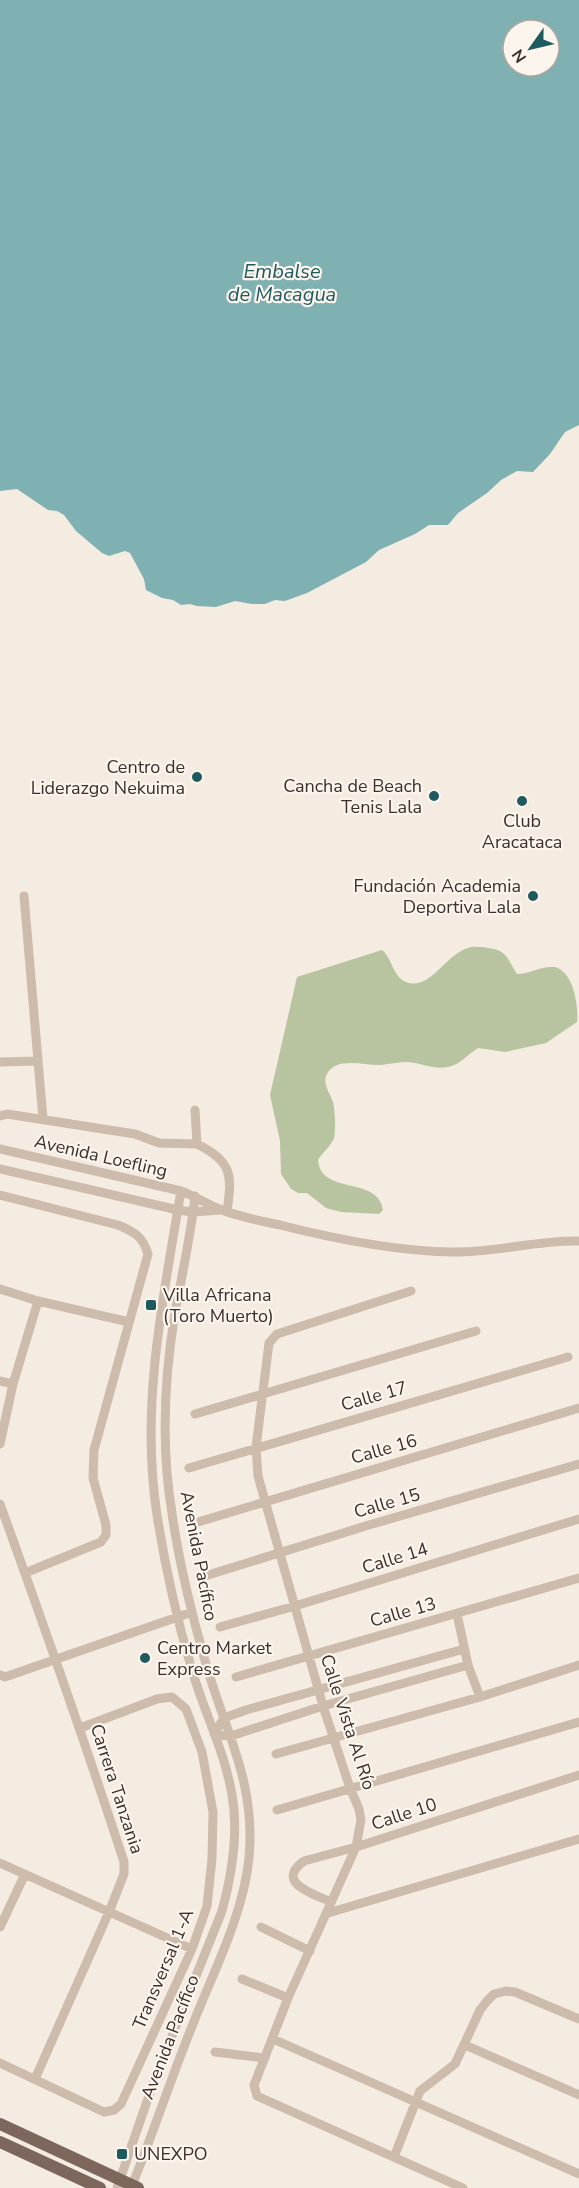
<svg xmlns="http://www.w3.org/2000/svg" width="579" height="2188" font-family="'Nunito Sans',sans-serif">
  <style>
    .green { fill: #b8c4a0 }
    .water { fill: #7fb0b2; fill-rule: evenodd }
    .lines { fill: none; stroke-linecap: round; stroke-linejoin: round }
    .minor { stroke: #cdbbac; stroke-width: 9 }
    .major { stroke: #7d675c; stroke-width: 12 }
    .poi-dot { fill: #1f5a5e; stroke: #fbf5ee; stroke-width: 2 }
    .labels { text-anchor: middle; dominant-baseline: central; stroke-width: 4.5; stroke-linejoin: round; paint-order: stroke }
    .poi-label { font-size: 18px; fill: #3b302b; stroke: #fbf5ee; text-anchor: end }
    .street-label { font-size: 18px; fill: #3b302b; stroke: #fbf5ee }
    .water-label { font-size: 20px; font-style: italic; fill: #1f5a5e; stroke: #fbf5ee }
  </style>
  <rect width="100%" height="100%" fill="#f4ebe1"/>
  <path class="green" d="M482,947C508,950 505,955 517,974C530,974 540,966 554,967C573,970 579,1006 577,1022L546,1043L505,1052L478,1048C468,1054 460,1065 448,1067C434,1070 422,1063 408,1062C398,1062 390,1064 381,1065C364,1066 335,1055 326,1076C323,1085 330,1093 333,1102C335,1111 336,1128 334,1138C331,1146 322,1153 318,1160C321,1196 378,1175 383,1210L379,1214L341,1212L326,1208L307,1193H298L291,1189L281,1174L280,1141L270,1095L297,977L382,950C392,958 392,974 404,981C429,994 445,954 468,948C472,946 478,947 482,947Z"/>
  <path class="water" d="M0,0H579V425L565,432L550,454L533,472L517,471L501,480L487,493L458,513L448,525H429L415,534L379,550L366,562L307,593L285,601L275,600L265,604H252L235,601L216,607L197,606L190,604L181,605L173,600L162,598L146,590L144,579L130,553L125,551L109,556L102,553L76,531L64,515L57,511L48,510L17,489L0,491ZM513,30H549V66H513Z"/>
  <g class="lines">
    <path class="minor" d="M24,896L43,1119
      M0,1062L38,1061
      M195,1110L197,1144C233,1162 232,1175 227,1212
      M0,1116L7,1114L135,1134L159,1143L197,1144
      M0,1149L181,1191C195,1196 208,1205 222,1210C240,1217 261,1221 280,1225C335,1239 394,1251 451,1252C494,1253 536,1240 579,1241
      M0,1169L178,1210L193,1212L220,1210
      M0,1195L118,1225C135,1232 143,1237 148,1254L94,1450L93,1478L106,1525V1535L101,1542L25,1573
      M0,1289L38,1301L129,1322
      M411,1291L277,1334L269,1343L256,1447L258,1476L323,1706L350,1788L359,1809L361,1820L356,1847L288,1998L254,2085L257,2096L463,2188
      M0,1381L13,1384
      M195,1414L476,1331
      M0,1444L13,1384L38,1301
      M189,1468L568,1357
      M0,1504C43,1623 85,1742 124,1862V1874L109,1912L35,2079
      M198,1522L579,1408
      M205,1576L369,1525L579,1464
      M457,1614L468,1665L480,1697
      M220,1627L295,1606L579,1519
      M464,1649L246,1710L224,1718L214,1734L231,1736L323,1706L468,1665
      M0,1675L5,1677L192,1612
      M236,1677L579,1578
      M276,1754L480,1697L579,1665
      M277,1810L579,1722
      M0,1863L192,1949
      M331,1902C314,1894 274,1883 304,1861L356,1847L579,1775
      M328,1913L579,1839
      M0,1927L25,1874
      M261,1927L310,1951
      M242,1979L288,1998
      M273,2039L579,2174
      M465,2045L579,2095
      M215,2052L265,2058
      M0,2063L104,2112L114,2110L121,2104L192,1949L207,1906L212,1859L213,1812L202,1752L186,1709L172,1697L157,1699L80,1728
      M394,2157L420,2091L455,2064L480,2010L487,2001L494,1994L506,1991L515,1992L579,2019
      M117,2188L154,2081L222,1911C232,1874 239,1834 232,1795C225,1752 204,1712 192,1670C177,1620 165,1566 157,1515C140,1406 163,1299 181,1191
      M131,2188C153,2134 171,2078 193,2024C214,1970 243,1916 249,1858C256,1782 226,1734 206,1664C192,1615 179,1564 172,1513C161,1447 164,1379 175,1313C182,1274 191,1235 195,1196"/>
    <path class="major" d="M0,2124L138,2188
      M0,2142L100,2188"/>
  </g>
  <g class="poi-dot">
    <circle cx="197" cy="777" r="6"/>
    <circle cx="434" cy="796" r="6"/>
    <circle cx="522" cy="801" r="6"/>
    <circle cx="533" cy="896" r="6"/>
    <rect x="145" y="1299" width="12" height="12" rx="3"/>
    <circle cx="145" cy="1658" r="6"/>
    <rect x="116" y="2148" width="12" height="12" rx="3"/>
  </g>
  <g class="labels">
    <g class="poi-label">
      <text x="185" y="767">Centro de<tspan x="185" dy="21">Liderazgo Nekuima</tspan></text>
      <text x="422" y="786">Cancha de Beach<tspan x="422" dy="21">Tenis Lala</tspan></text>
      <text x="522" y="821" text-anchor="middle">Club<tspan x="522" dy="21">Aracataca</tspan></text>
      <text x="521" y="886">Fundación Academia<tspan x="521" dy="21">Deportiva Lala</tspan></text>
      <text x="163" y="1295" text-anchor="start">Villa Africana<tspan x="163" dy="21">(Toro Muerto)</tspan></text>
      <text x="157" y="1648" text-anchor="start">Centro Market<tspan x="157" dy="21">Express</tspan></text>
      <text x="134" y="2154" text-anchor="start">UNEXPO</text>
    </g>
    <g class="street-label">
      <text transform="translate(101 1156) rotate(13)">Avenida Loefling</text>
      <text transform="translate(374 1396) rotate(-16)">Calle 17</text>
      <text transform="translate(384 1449) rotate(-16)">Calle 16</text>
      <text transform="translate(387 1503) rotate(-16)">Calle 15</text>
      <text transform="translate(199 1556) rotate(79)">Avenida Pacífico</text>
      <text transform="translate(395 1558) rotate(-17)">Calle 14</text>
      <text transform="translate(403 1612) rotate(-16)">Calle 13</text>
      <text transform="translate(348 1722) rotate(72)">Calle Vista Al Río</text>
      <text transform="translate(117 1789) rotate(72)">Carrera Tanzania</text>
      <text transform="translate(404 1814) rotate(-18)">Calle 10</text>
      <text transform="translate(163 1969) rotate(-67)">Transversal 1-A</text>
      <text transform="translate(170 2037) rotate(-69)">Avenida Pacífico</text>
    </g>
    <g class="water-label">
      <text x="282" y="271">Embalse<tspan x="282" dy="23">de Macagua</tspan></text>
    </g>
  </g>
  <g transform="translate(531 48) rotate(236)"><circle r="28" fill="#fbf5ee" stroke="#aea6a0" stroke-width="1.5"/>
  <path d="M0-4.5L10 22L0 15L-10 22Z" fill="#1f5a5e"/>
  <text y="-9" font-size="16" font-weight="bold" text-anchor="middle" fill="#3b302b">N</text>
  </g>
</svg>
